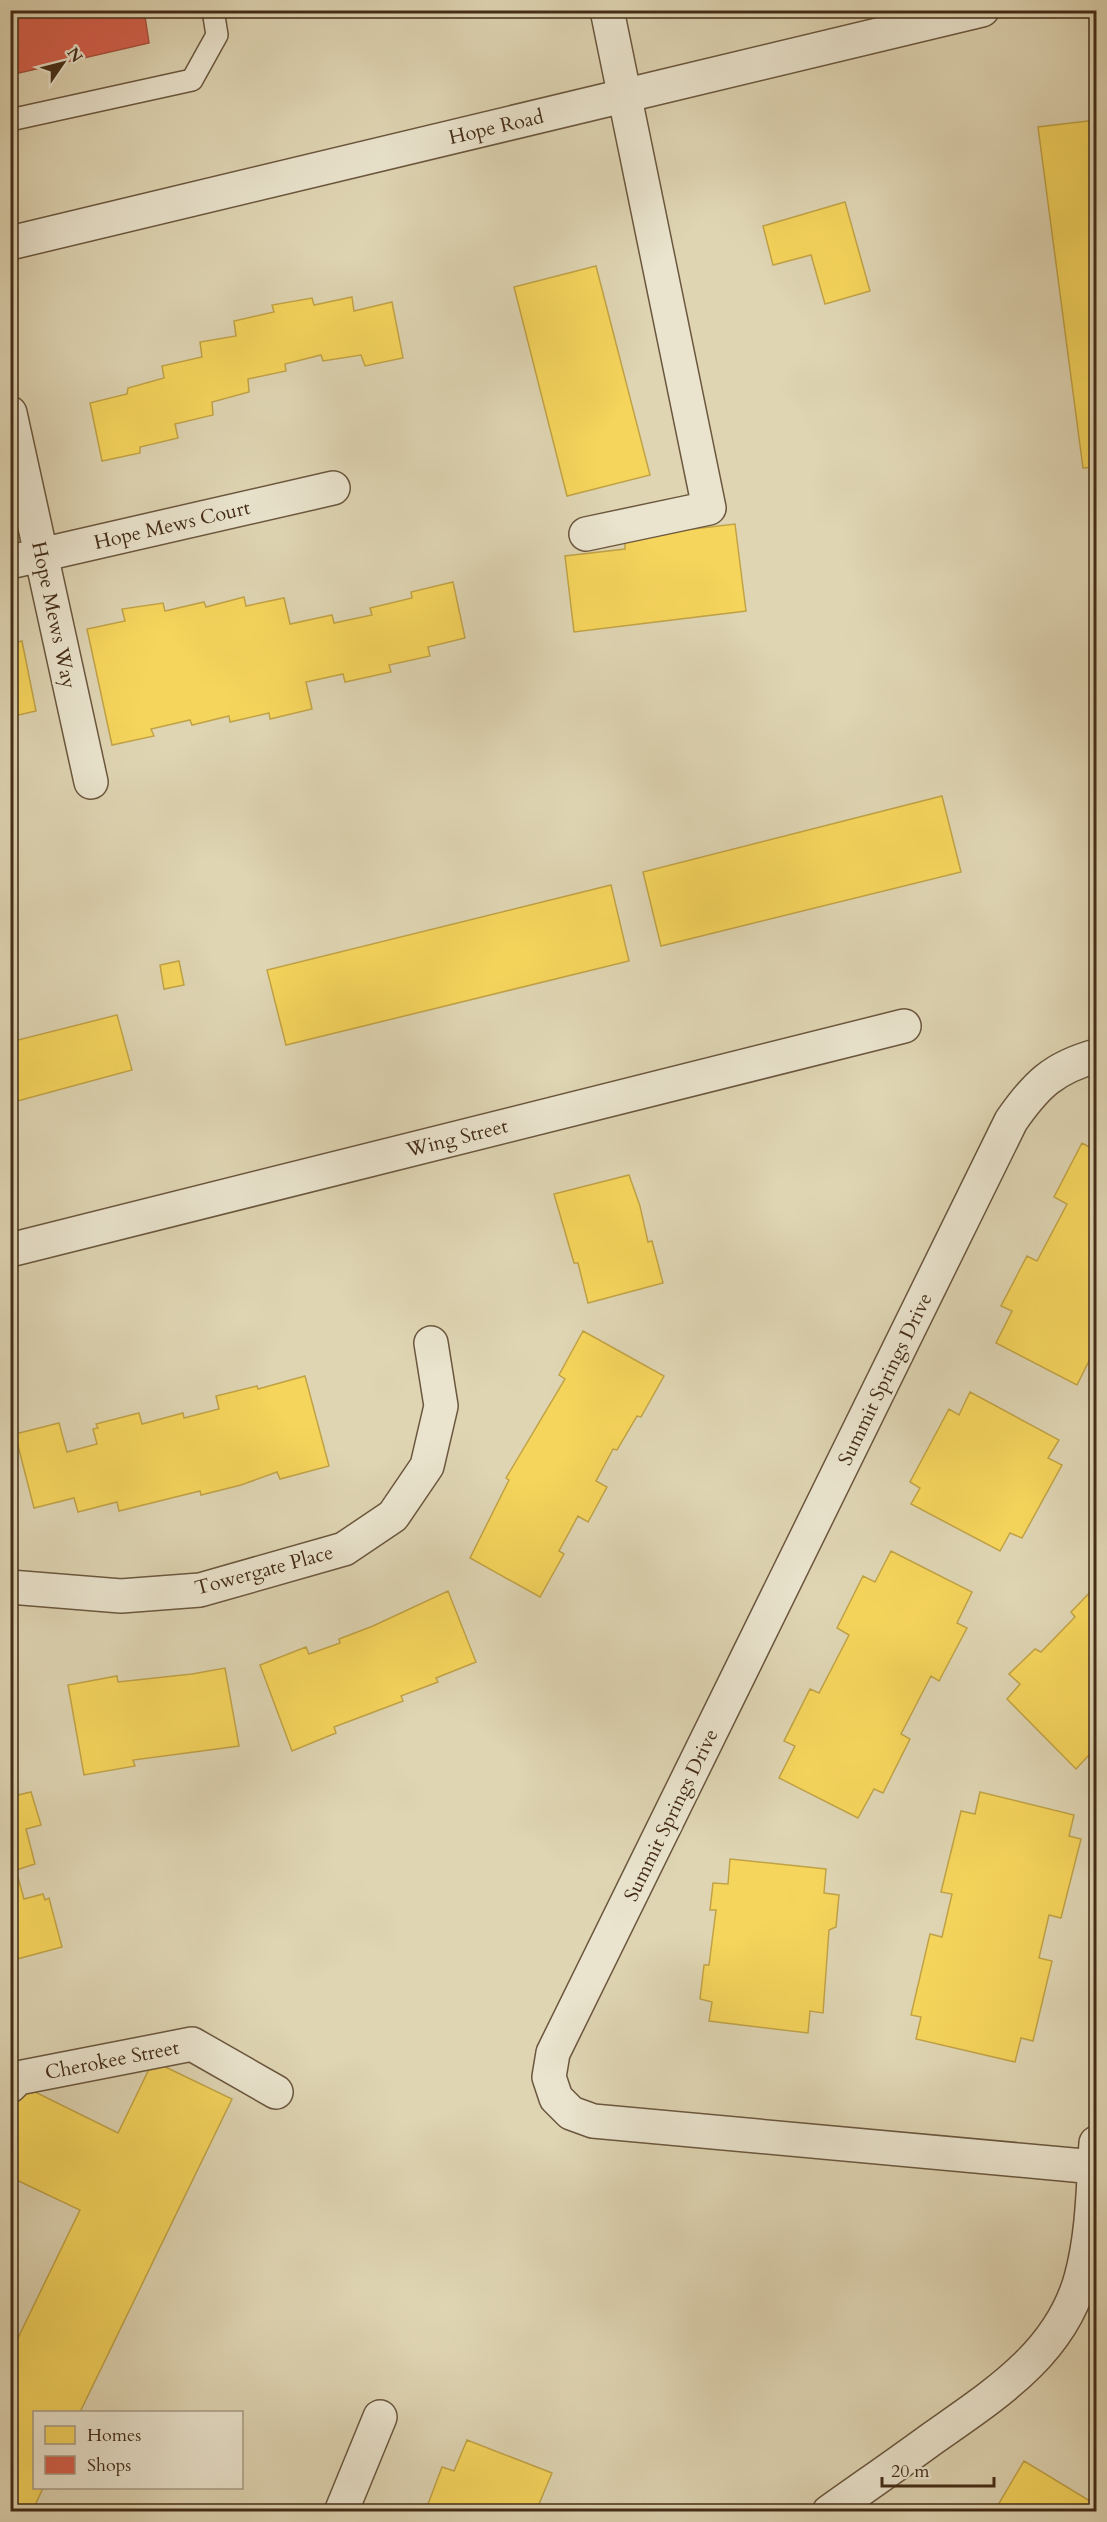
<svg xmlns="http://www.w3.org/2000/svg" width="1107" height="2522" font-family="Cardo,serif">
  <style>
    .homes { fill: #f6d55c; stroke: #c1a347; stroke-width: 1.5 }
    .shops { fill: #d6604d; stroke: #aa513d; stroke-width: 1.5 }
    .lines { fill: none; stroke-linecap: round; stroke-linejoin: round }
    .service-casing { stroke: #6b573e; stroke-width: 24 }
    .minor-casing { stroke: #6b573e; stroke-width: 36 }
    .service { stroke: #eae4ce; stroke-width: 21 }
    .minor { stroke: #eae4ce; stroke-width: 33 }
    .labels { text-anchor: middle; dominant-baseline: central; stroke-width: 6; stroke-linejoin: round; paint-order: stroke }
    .street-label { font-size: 20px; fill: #442d17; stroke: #eae4ce }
  </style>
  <rect width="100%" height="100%" fill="#dfd5b3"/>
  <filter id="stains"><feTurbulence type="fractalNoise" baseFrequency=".00333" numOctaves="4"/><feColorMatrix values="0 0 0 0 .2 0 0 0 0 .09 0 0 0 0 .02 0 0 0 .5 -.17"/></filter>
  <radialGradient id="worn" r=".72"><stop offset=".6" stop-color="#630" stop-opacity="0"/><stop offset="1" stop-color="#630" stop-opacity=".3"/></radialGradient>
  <path class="homes" d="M1096,120V467L1083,468L1038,127Z
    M845,202L870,291L825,304L811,255L773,265L763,226Z
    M596,266L650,475L567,496L514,287Z
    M352,297L354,311L392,302L403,358L365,366L361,355L323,361L321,355L285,364L286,371L248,379L249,392L212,402L213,415L175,424L178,438L140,447V453L102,461L90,403L127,394L128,388L164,378L162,366L202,357L200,342L236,336L234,321L274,312L272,305L312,298L314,305Z
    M1096,497V568L1094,498Z
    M735,524L746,611L574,632L565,556L625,549V537Z
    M453,582L465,638L428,647L430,656L389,665L391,672L345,682L343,674L306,682L312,709L270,719L269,713L230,722L229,716L192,725L190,720L151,729L154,736L112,745L87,629L125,621L122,609L163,603L165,611L204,602L206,607L244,597L246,606L284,598L290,624L332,615L334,623L372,615L370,608L412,598L411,592Z
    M22,641L36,711L10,717V644Z
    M942,796L961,872L661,946L643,872Z
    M611,885L629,961L286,1045L267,970Z
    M179,961L184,985L164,989L160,965Z
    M117,1015L132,1070L10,1103V1042Z
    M1096,1138V1357L1092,1355L1077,1385L996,1343L1012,1311L1001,1306L1027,1256L1037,1261L1067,1204L1054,1197L1082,1143L1091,1148Z
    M629,1175L640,1206L648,1242L652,1241L663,1283L588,1303L578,1263H574L554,1194Z
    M583,1331L664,1376L641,1417L637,1416L617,1450L613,1449L596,1481L607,1487L588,1522L578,1516L559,1551L564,1554L540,1597L470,1558L509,1480L506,1478L565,1379L559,1375Z
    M305,1376L329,1466L280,1479L277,1472L241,1485L201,1495L200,1491L119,1511L117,1502L78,1512L74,1498L34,1508L15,1434L59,1423L67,1452L97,1444L93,1429L98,1428L96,1424L139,1413L142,1424L183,1413L184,1418L219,1409L216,1396L257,1386L258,1389Z
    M970,1392L1059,1440L1048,1458L1062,1465L1022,1538L1010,1533L1000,1551L911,1504L920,1488L910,1482L949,1409L959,1415Z
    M891,1551L972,1592L957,1623L967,1628L939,1681L931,1676L901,1734L910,1739L883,1793L874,1789L858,1818L779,1778L795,1746L784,1741L810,1689L819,1693L849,1635L837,1628L863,1576L875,1582Z
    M1096,1586V1762L1089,1755L1076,1769L1007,1699L1020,1684L1009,1674L1035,1649L1041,1652L1075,1617L1071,1612Z
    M448,1591L476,1662L436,1678L438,1682L401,1696L403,1701L334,1727L336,1733L292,1751L260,1665L306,1647L309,1654L340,1643L339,1639L373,1626Z
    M225,1668L239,1746L133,1760L135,1766L84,1775L68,1685L117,1676L118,1682L192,1674Z
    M10,1767L18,1795L31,1792L41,1825L26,1829L35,1864L16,1870L24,1899L43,1894L45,1900L49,1898L62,1947L10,1961Z
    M980,1792L1074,1815L1069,1836L1081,1839L1061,1918L1049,1915L1039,1958L1052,1961L1033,2041L1021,2038L1015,2062L916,2039L921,2017L911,2015L930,1934L942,1937L952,1894L941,1892L961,1811L975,1814Z
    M730,1859L826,1869L824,1893L839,1895L836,1927L829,1930L823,2013L810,2011L808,2033L709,2021L712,2002L700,1999L704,1965H709L716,1910H710L713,1883L728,1884Z
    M153,2061L232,2099L80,2412H34V2488H43L32,2512H10V2339L16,2342L80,2210L10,2177V2110L23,2086L118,2133Z
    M467,2440L552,2473L539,2504L549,2508L548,2512H425L442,2467L454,2471Z
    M1024,2461L1090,2501L1084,2512L995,2510Z"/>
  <path class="shops" d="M10,10H144L149,43L10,75Z"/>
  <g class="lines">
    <g class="service-casing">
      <path id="service" d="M10,120L192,80L217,35L213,10"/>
    </g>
    <g class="minor-casing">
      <path id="minor" d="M10,243L982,10
        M10,413L91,782
        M586,534L709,508L607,10
        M10,562L333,488
        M10,1250L904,1026
        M10,1587L121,1596L200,1590L344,1549L393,1516L427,1466L441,1406L431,1343
        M10,2086L18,2078L192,2044L276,2092
        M1095,2167L593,2121L571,2113L556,2098L549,2077L553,2053L1011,1121C1036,1085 1053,1068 1096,1056
        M341,2512L380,2417
        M829,2512C864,2487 899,2463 933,2438C994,2395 1060,2354 1081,2278C1093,2234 1093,2189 1096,2143"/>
    </g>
    <use href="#service" class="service"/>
    <use href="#minor" class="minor"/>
  </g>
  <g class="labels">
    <g class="street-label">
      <text transform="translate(496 127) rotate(-13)">Hope Road</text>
      <text transform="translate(172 525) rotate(-13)">Hope Mews Court</text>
      <text transform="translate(54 615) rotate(78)">Hope Mews Way</text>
      <text transform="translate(457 1138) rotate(-14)">Wing Street</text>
      <text transform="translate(885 1379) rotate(-64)">Summit Springs Drive</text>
      <text transform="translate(264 1570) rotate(-15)">Towergate Place</text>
      <text transform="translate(671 1815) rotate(-64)">Summit Springs Drive</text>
      <text transform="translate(112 2060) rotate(-11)">Cherokee Street</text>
    </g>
  </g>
  <rect width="1107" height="2522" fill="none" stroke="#dfd5b3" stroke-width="36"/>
  <rect x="12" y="12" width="1083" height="2498" fill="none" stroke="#442d17" stroke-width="3"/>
  <rect x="18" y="18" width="1071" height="2486" fill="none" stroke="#442d17" stroke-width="1.5"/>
  <rect x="33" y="2411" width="210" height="78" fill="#eae4ce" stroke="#a89b85" stroke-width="1.5"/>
  <rect x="45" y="2426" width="30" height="18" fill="#f6d55c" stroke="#a89b85" stroke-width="1.5"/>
  <text x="87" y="2441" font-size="18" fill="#442d17">Homes</text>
  <rect x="45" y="2456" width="30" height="18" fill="#d6604d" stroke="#a89b85" stroke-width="1.5"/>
  <text x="87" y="2471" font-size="18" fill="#442d17">Shops</text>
  <g transform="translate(63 63) rotate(55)" stroke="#eae4ce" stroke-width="4.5" paint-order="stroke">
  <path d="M0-4.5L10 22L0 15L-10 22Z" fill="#442d17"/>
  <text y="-9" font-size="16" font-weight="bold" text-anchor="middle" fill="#442d17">N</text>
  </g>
  <path d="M882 2477v9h112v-9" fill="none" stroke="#442d17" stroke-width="3"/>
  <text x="891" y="2477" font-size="18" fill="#442d17" stroke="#eae4ce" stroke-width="4.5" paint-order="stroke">20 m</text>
  <rect width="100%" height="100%" filter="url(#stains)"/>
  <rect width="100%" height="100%" fill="url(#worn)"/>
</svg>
